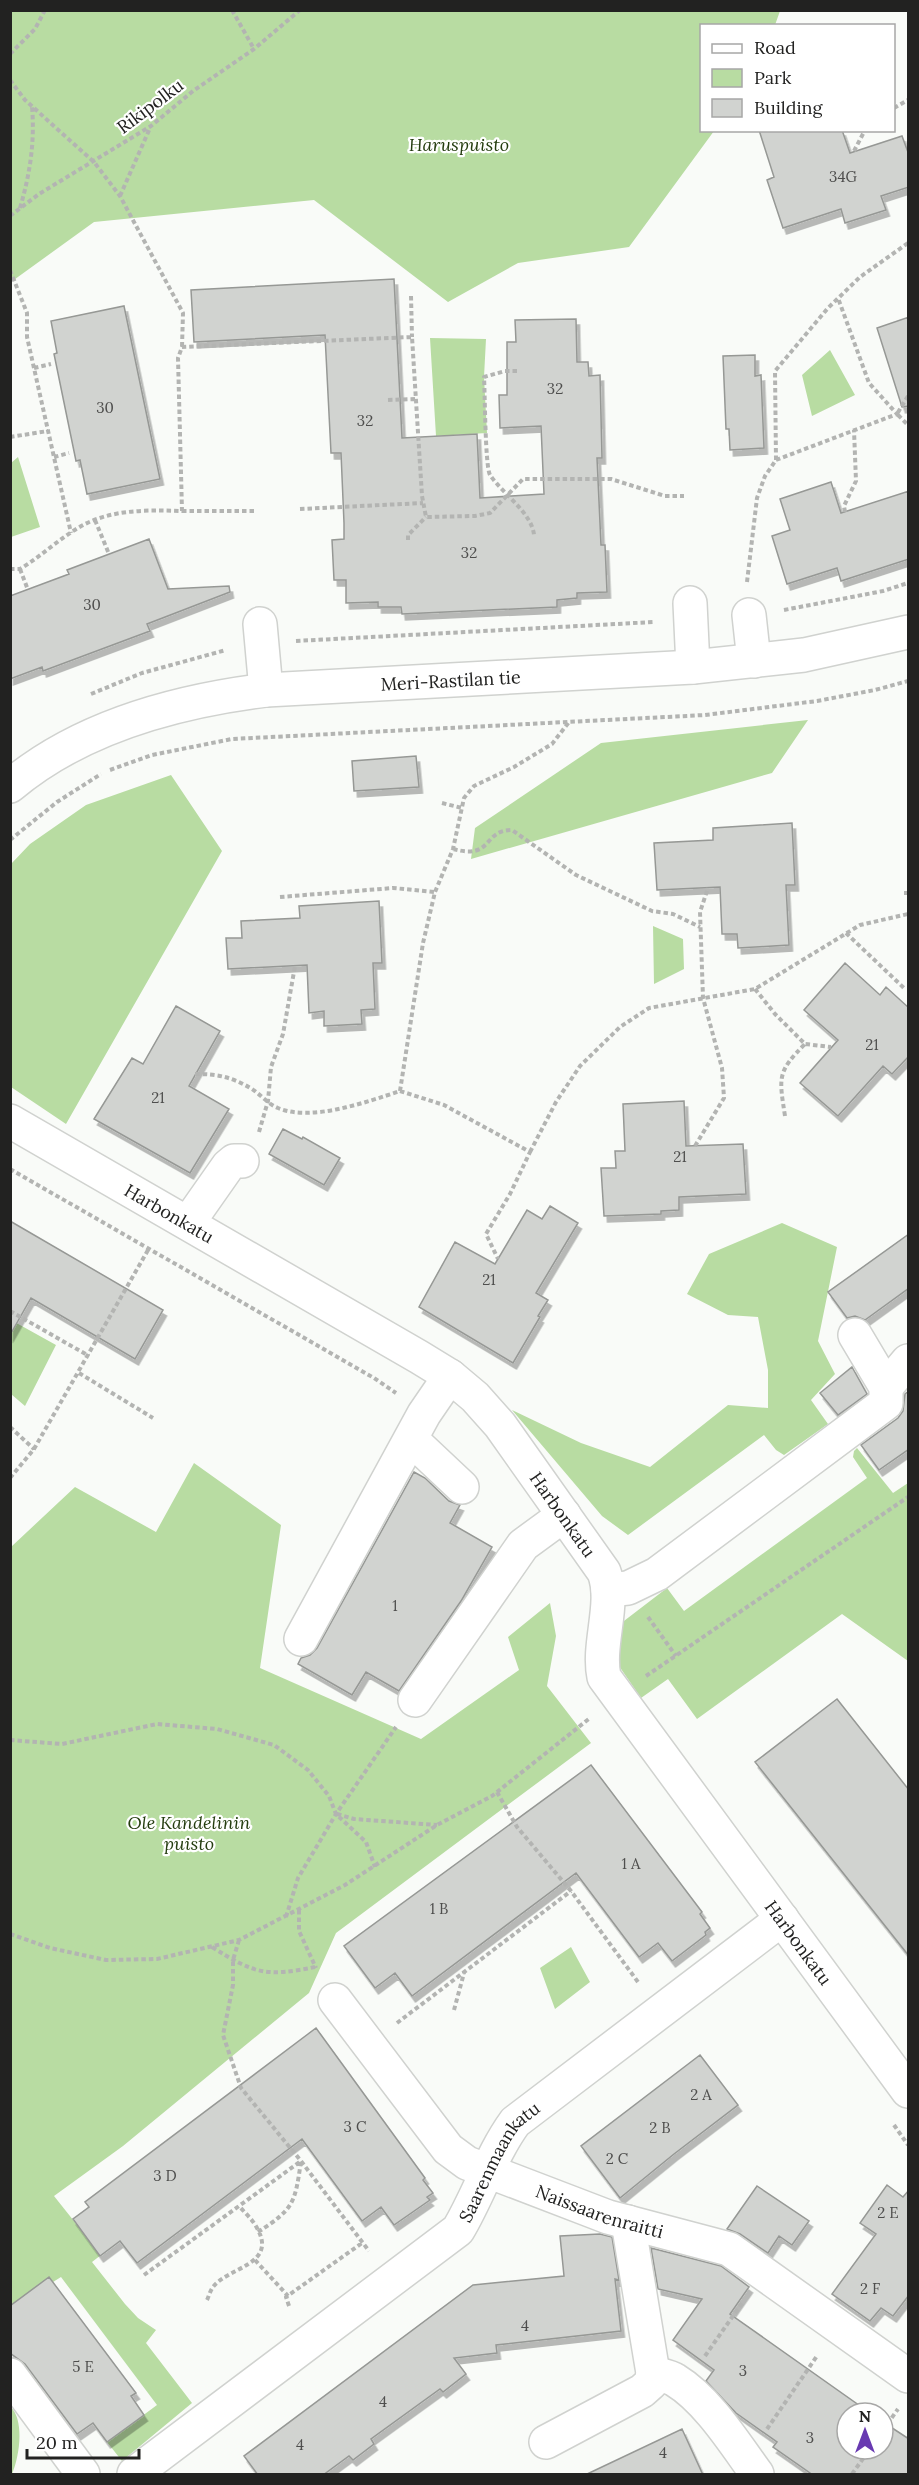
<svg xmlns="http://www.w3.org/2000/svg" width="919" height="2485" font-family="Lora,serif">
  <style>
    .green { fill: #b8dca2 }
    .building { fill: #d1d3d0; stroke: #969895; stroke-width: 1.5; filter: url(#shadow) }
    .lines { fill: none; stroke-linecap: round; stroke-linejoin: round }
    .minor-casing { stroke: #d0d2cf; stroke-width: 36 }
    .path { stroke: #b3b4b2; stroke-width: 4; stroke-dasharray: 4.5 3; stroke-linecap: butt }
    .minor { stroke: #fff; stroke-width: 33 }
    .labels { text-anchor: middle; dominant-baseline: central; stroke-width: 4.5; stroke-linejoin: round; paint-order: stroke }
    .number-label { font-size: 15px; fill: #4e4e4d }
    .street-label { font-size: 18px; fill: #222221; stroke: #fff }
    .park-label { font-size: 18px; font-style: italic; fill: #243d0f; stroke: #fff }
  </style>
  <defs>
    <filter id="shadow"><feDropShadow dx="3.5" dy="6" stdDeviation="0" flood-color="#0004"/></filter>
  </defs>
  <rect width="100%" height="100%" fill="#f9fbf8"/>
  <path class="green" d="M10,11L11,10L780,11L775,25L702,26V130L714,131L629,247L518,263L448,302L314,200L94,222L11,282Z
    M430,338L486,339L484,377L487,433L436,436Z
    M830,350L855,395L812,416L802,375Z
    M18,457L40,527L11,537V463Z
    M808,720L772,773L471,859L475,828L601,743Z
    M171,775L222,851L66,1124L11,1087V864L30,844L86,805Z
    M653,926L683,939L684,969L654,984Z
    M782,1223L837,1247L818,1341L835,1374L811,1400L828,1424L784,1455L776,1450L764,1435L628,1535L602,1516L512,1410L581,1443L650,1467L728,1405L768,1408V1370L758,1317L728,1315L687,1294L709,1254Z
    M11,1320L56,1345L25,1406L11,1394Z
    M857,1448L893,1493L908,1483V1661L842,1614L697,1719L668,1679L641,1698L619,1666L620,1624L667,1588L684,1611L867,1478L853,1457L854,1451Z
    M194,1463L281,1525L260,1668L421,1739L519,1670L508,1637L550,1603L556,1636L547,1686L591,1743L336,1933L309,1993L123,2146L54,2196L101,2255L92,2262L125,2304L138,2318L156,2330L146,2343L192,2403L122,2461L107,2442L157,2405L61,2277L53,2282L49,2277L11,2306V1547L75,1487L156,1532Z
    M571,1947L590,1982L555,2009L540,1968Z
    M11,2407C25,2422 19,2458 12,2474Z"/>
  <path class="building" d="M759,130H842L850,153L902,136L909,155V187L881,196L886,210L845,223L841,209L783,228L767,180L774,177Z
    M394,279L402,438L477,434L480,498L544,494L541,426L500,428L499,395H507V342H516L515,320L576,319L577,362H588L589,376L600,375L602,458H597L601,545H605L607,592L577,593V598L557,600V607L402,614L401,607H378V602L346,603V580H334L332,540L344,539V523L341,453H331L325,335L194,342L191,290Z
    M124,306L160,479L87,494L80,460L76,461L54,354L57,353L51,321Z
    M909,317V406L902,407L877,328Z
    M755,355V376L761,375L764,448L730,450L729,429H726L723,356Z
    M831,482L841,513L909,491V559L841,581L837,568L787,584L772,536L790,530L780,499Z
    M149,539L168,589L229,586L230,592L147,624L150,631L43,671L42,667L10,679V596L69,574L67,570Z
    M416,756L419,787L354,791L352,761Z
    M792,823L795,885H786L789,945L738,948L737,934H722L720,887L657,890L654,843L713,840V828Z
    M379,901L382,963H373L375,1009L361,1010L362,1024L324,1026V1011L309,1013L307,965L228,969L226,938H242L241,921L300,918L299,906Z
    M845,963L880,995L886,987L909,1008V1056L892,1074L883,1066L838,1116L800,1083L838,1040L804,1010Z
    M176,1006L220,1031L189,1086L229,1109L190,1173L94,1119L132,1058L143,1064Z
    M684,1101L686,1146L743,1144L746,1194L679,1197V1210L661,1211V1214L604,1216L601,1168H616L615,1151H625L623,1104Z
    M283,1129L302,1139L303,1137L340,1158L324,1185L269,1154Z
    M550,1206L578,1223L536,1293L548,1300L538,1316L540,1317L513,1363L419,1307L455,1242L495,1264L527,1210L542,1219Z
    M10,1221L163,1310L135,1359L31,1298L10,1335Z
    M909,1234V1288L865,1320L855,1316L847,1318L828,1292Z
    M852,1367L867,1394L838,1415L820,1393Z
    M909,1391V1449L879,1470L861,1445L898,1418L903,1411L905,1394Z
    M414,1472L425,1478L449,1501L460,1505L450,1523L492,1547L461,1601L399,1691L366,1672L352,1695L298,1664L301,1658L310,1655L317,1648Z
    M837,1699L909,1790V1956L755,1762Z
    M591,1765L702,1912L700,1914L710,1928L705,1932L706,1935L672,1961L658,1943L639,1957L576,1873L412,1996L395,1973L375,1988L344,1946Z
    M316,2028L425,2178L423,2180L433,2193L427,2197L430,2200L394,2225L381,2207L362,2221L302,2139L137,2263L120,2241L100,2256L73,2219L89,2207L85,2202Z
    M700,2055L738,2105L674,2154L620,2198L581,2146Z
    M887,2185L903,2197L909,2190V2295L893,2316L881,2308L870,2321L832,2294L876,2234L860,2223Z
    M757,2186L809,2221L792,2245L779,2236L768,2253L740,2234L727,2229Z
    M600,2234L612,2237L619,2280L615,2279L621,2331L496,2345L497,2353L454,2358L466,2374L443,2392L440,2389L371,2439L374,2444L353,2460L349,2456L323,2475H258L244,2456L473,2285L564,2276L560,2236Z
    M651,2248L721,2266L749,2287L730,2314L870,2413H847V2449H883V2422L909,2439V2475H813L773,2447L777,2442L736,2413L706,2381L714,2370L673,2340L702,2299L658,2289Z
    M49,2277L136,2393L131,2396L144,2415L107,2442L93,2423L77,2434L25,2364L10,2353V2306Z
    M682,2429L703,2475H585Z"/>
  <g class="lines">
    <g class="minor-casing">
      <g id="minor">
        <path d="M690,603L693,667"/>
        <path d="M749,615L754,661"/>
        <path d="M260,624L266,690"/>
        <path id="s1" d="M10,786C81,726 177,701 266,690L693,667L804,655L908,632"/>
        <path id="s2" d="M10,1121L419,1357L450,1376L475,1397L500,1425L604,1572C616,1603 597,1644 604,1677L908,2091"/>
        <path d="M188,1223L228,1166L234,1161H242"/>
        <path d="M886,1387L908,1361"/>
        <path d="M411,1439L462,1487"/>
        <path d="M608,1590L628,1588L657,1574L886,1403V1387L855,1335"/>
        <path d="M301,1639L424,1414L450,1376"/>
        <path d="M415,1700L523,1545L564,1515"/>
        <path id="s3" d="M335,2000L448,2149L467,2163L608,2217L729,2249L908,2376"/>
        <path d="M653,2373C660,2375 669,2376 675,2380C708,2400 735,2444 757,2474"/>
        <path d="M10,2375L83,2474"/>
        <path d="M546,2442L642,2391L651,2383L653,2373L628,2222"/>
        <path id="s4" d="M134,2474L458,2230C479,2195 491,2155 515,2122L782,1919"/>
      </g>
    </g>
    <path class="path" d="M232,10L254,49
      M10,54L35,29L45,10
      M10,80L25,100L94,162L120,196L183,313L182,347
      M894,108L908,100
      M854,151L865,130
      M120,196L150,128
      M20,208C30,174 35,142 32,106
      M10,216L39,194L151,126L193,91L254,49L300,10
      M10,270L27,313V337L71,533
      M411,296L412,337
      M34,368L51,364
      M517,371H505L484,377C485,392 485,466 490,475C502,493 532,513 534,535
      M908,396L897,414L908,425
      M388,400L415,399
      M10,437L48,431
      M54,457L69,453
      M776,460L897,414L869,383L838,298
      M300,509L423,503
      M182,511H254
      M845,512L844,506L856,481L854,430
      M95,520L109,554
      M408,540V535L426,517
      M10,569H20C43,555 62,536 85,524C115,509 150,510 182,511L178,358L182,347L412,337L422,496L426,517L475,516L490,513L523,479H611L665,496H684
      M20,569L28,590
      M747,582L757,498L765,476L776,460L775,371L828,308L860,277L908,243
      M784,610L883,591L908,583
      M296,641L654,622
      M91,694L142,673L226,650
      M110,770L152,755L232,739L705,715L817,701L875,690L908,681
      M442,803L462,808
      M10,840L57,802L101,774
      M453,849C494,860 482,830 512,830L576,875L652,911L673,914L700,927
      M904,893H908
      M280,897L393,888L435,892
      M846,933L905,989
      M755,989L775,1014L805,1044L831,1047
      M195,1074C218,1074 232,1077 252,1089C261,1095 268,1104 278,1108C311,1122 367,1102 400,1091L423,943L435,892L453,849L464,798L474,786L514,767L552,744L569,722
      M400,1091L444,1105L530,1152L510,1194L486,1234L498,1259
      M785,1116C779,1077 777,1072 805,1044
      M259,1132L268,1101L271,1067L283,1034L295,966
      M695,1146L724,1098L722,1068L703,998L700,912L708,888
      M530,1152L556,1102L580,1066L620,1027L649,1008L755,989L860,925L908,914
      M10,1169L374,1378L396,1393
      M10,1311L89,1356
      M79,1373L153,1418
      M10,1427L34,1449
      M10,1478L34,1449L148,1250
      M648,1617L676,1656
      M646,1676L908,1497
      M10,1740L62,1744L157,1724L217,1729L274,1745L308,1770L329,1796L336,1814L366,1842L375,1867
      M497,1792L517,1827L571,1891L638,1982
      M337,1814L354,1819L437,1825
      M299,1910V1931L316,1968
      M286,1917L298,1878L336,1814L396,1727
      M10,1934L50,1948L106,1960L157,1959L239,1940L345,1885L437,1825L492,1796L590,1718
      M239,1940L233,1960V1985L223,2035L241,2088L301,2161L369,2251
      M212,1947C255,1974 266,1977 315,1967
      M454,2010L464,1973
      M397,2023L571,1891
      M894,2125L908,2145
      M258,2232C294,2209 295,2203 301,2161
      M255,2260L288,2296
      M144,2275L301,2161
      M207,2300C209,2296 210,2291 213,2287C228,2267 278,2265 257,2228C253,2220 245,2213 239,2206
      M289,2306L286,2297L362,2243
      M705,2356L742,2303
      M767,2429L817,2356
      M883,2430L898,2409
      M852,2474L870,2449"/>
    <use href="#minor" class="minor"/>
  </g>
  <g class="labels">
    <g class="number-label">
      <text x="843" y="176">34G</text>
      <text x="555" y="388">32</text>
      <text x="105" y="407">30</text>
      <text x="365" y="420">32</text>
      <text x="469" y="552">32</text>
      <text x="92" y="604">30</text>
      <text x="872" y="1044">21</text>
      <text x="158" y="1097">21</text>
      <text x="680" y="1156">21</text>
      <text x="489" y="1279">21</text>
      <text x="395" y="1605">1</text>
      <text x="631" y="1863">1 A</text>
      <text x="439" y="1908">1 B</text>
      <text x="701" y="2094">2 A</text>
      <text x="355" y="2126">3 C</text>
      <text x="660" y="2127">2 B</text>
      <text x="617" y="2158">2 C</text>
      <text x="165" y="2175">3 D</text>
      <text x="888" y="2212">2 E</text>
      <text x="870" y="2288">2 F</text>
      <text x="525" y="2325">4</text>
      <text x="83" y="2366">5 E</text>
      <text x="743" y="2370">3</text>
      <text x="383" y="2401">4</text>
      <text x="810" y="2437">3</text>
      <text x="300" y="2444">4</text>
      <text x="663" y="2452">4</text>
    </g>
    <g class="street-label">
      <text transform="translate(150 106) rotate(-37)">Rikipolku</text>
      <text stroke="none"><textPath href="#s1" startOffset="462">Meri-Rastilan tie</textPath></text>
      <text stroke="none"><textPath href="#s2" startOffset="184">Harbonkatu</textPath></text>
      <text stroke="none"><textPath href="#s2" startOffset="688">Harbonkatu</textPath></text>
      <text stroke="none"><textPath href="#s2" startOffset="1194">Harbonkatu</textPath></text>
      <text stroke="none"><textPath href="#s4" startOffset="486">Saarenmaankatu</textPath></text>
      <text stroke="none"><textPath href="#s3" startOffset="352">Naissaarenraitti</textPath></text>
    </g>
    <g class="park-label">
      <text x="459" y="144">Haruspuisto</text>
      <text x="189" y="1822">Ole Kandelinin<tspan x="189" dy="21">puisto</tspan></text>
    </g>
  </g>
  <rect width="919" height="2485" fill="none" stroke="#222221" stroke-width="24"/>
  <rect x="700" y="24" width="195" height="108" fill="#ffffff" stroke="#a7a7a6" stroke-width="1.5"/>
  <rect x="712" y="44" width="30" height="9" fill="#ffffff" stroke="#a7a7a6" stroke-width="1.5"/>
  <text x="754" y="54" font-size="18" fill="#222221">Road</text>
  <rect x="712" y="69" width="30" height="18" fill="#b8dca2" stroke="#a7a7a6" stroke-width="1.5"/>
  <text x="754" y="84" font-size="18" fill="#222221">Park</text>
  <rect x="712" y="99" width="30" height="18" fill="#d1d3d0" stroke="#a7a7a6" stroke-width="1.5"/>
  <text x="754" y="114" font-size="18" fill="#222221">Building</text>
  <g transform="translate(865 2431)"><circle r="28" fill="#ffffff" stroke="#a7a7a6" stroke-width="1.5"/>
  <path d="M0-4.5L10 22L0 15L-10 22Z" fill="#6839b1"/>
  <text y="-9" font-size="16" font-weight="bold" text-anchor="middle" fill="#222221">N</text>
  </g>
  <path d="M27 2449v9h112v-9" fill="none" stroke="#222221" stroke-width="3"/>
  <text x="36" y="2449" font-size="18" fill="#222221" stroke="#ffffff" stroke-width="4.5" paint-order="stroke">20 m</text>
</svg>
